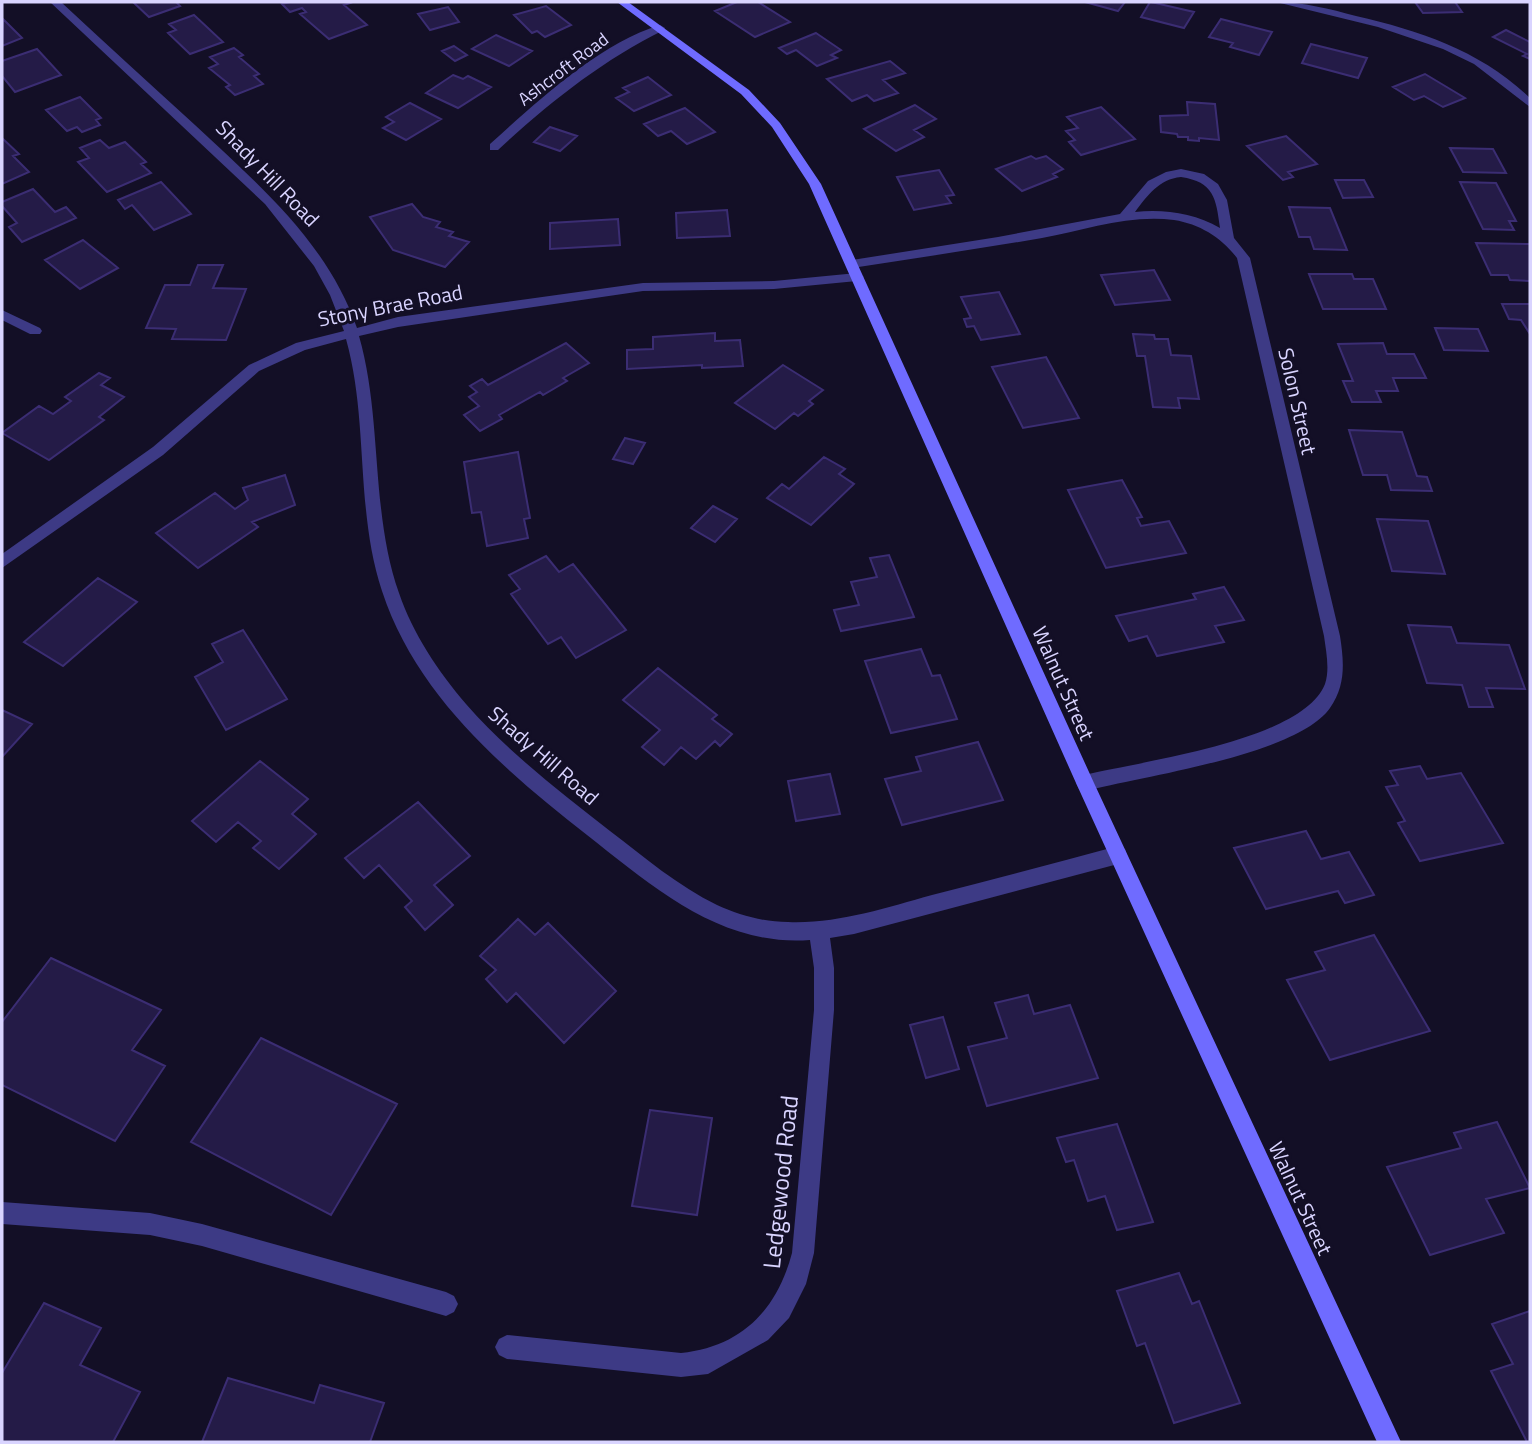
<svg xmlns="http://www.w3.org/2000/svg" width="1532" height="1444" font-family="'Titillium Web',sans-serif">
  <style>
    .building { fill: #241b47; stroke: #3b2d73; stroke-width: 2 }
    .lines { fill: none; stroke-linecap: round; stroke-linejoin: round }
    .service { fill: #3d3a85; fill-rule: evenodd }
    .minor { fill: #3d3a85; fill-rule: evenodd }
    .secondary { fill: #6f6bff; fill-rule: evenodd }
    .labels { text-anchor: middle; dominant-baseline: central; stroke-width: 6; stroke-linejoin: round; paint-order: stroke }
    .far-street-label { font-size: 18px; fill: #d9d4ff; stroke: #130f26 }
    .street-label { font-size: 21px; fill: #d9d4ff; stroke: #130f26 }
    .near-street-label { font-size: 24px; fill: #d9d4ff; stroke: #130f26 }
  </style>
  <rect width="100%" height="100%" fill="#130f26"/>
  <path class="building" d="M133,2H176L180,6L149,17Z
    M290,2H348L350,3L344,5L367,25L329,39L300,14L306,12L302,8L290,12L282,4Z
    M737,2H758L790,22L755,37L715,11Z
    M1085,2H1125L1118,11Z
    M1150,2H1151L1194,12L1184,28L1141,17Z
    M1415,2H1455L1462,12L1423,13Z
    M546,6L571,25L545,37L537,31L532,33L514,15Z
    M448,7L459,22L430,30L418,14Z
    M194,15L223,42L190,54L168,33L176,30L169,24Z
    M3,19L22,38L2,46Z
    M1221,19L1272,32L1259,55L1230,47L1233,43L1209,37Z
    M1506,30L1530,42V59L1523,56L1527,54L1493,37Z
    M816,33L841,50L831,55L837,58L817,66L796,50L787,54L779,48Z
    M496,35L532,51L509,66L472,49Z
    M1311,44L1367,58L1358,78L1302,63Z
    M454,46L467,55L455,61L442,51Z
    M234,48L243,55L239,57L259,74L254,76L263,84L235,95L226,87L230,85L209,68L218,64L210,57Z
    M37,49L61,75L15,92L2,76V61Z
    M890,61L905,73L883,80L898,93L874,101L867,95L852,101L827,79Z
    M1425,74L1465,98L1443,107L1424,96L1414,100L1393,87Z
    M453,75L463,79L468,76L491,87L458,108L426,93Z
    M648,77L671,95L634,111L616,98L629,92L623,88Z
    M80,97L101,118L96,120L100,125L82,132L77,127L67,131L46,110Z
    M1187,102L1215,104L1219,140L1199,138V141L1188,140V137H1178L1177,134L1161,132L1160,116L1188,115Z
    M410,103L441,119L406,140L383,128L394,122L386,117Z
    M915,105L936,119L914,130L924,137L896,151L864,129Z
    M1101,107L1135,139L1081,155L1069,142L1075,140L1066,131L1078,128L1067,117Z
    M685,108L715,132L687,144L671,131L658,136L644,124Z
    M550,127L577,136L560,151L534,142Z
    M1286,136L1317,164L1288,172L1293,177L1283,180L1247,146Z
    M2,138L19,154L13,156L29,172L2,184Z
    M100,140L109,148L125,142L146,162L141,164L151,173L107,192L78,162L89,158L80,148Z
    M1450,148L1493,149L1506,173L1463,172Z
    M1031,156L1036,159L1046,156L1063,169L1053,174L1057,177L1022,191L996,169Z
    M939,170L954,195L946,196L951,203L914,210L897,177Z
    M1335,180H1364L1373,197L1343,198Z
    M161,182L191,214L154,230L132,205L125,209L118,200Z
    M1460,182L1496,183L1516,221H1509L1514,230L1483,229Z
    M33,189L55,212L66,207L76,218L22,242L9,227L17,223L2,206V202Z
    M412,204L423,217L440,222L436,227L453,232L449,236L469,242L445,267L393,250L370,217Z
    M1289,207L1330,208L1347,250L1314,249L1310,237H1299Z
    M727,210L730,236L677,238L676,213Z
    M618,219L620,245L550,249V223Z
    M83,240L118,268L80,289L45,260Z
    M1476,243L1530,244V281L1510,280L1508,275H1491Z
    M198,265H223L213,288L246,289L226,340L172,339L176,329L146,328L165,285H190Z
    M1154,270L1170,300L1115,305L1101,275Z
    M1309,274H1352L1354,279H1373L1386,309H1323Z
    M999,292L1020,334L981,340L974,326L967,327L964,319L971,318L961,297Z
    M1502,304H1530V334L1521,320L1509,319Z
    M1435,328L1478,329L1488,351L1444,350Z
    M715,333V341L740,340L743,366L702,368V365L627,369V350L653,349V337Z
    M1133,334L1154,335L1155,339H1168L1171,355L1191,356L1199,399L1178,398L1180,408L1153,407L1145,356H1137Z
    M566,343L589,363L563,378L567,381L543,395L540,392L499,415L502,419L480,431L464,415L479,406L469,397L477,392L470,386L482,379L488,385Z
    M1383,343L1387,354H1414L1426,378H1393L1398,391H1376L1381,402H1352L1343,381H1353L1338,344Z
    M1046,357L1079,418L1023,428L992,367Z
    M783,365L823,390L809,401L813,404L798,416L794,413L775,429L735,403Z
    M99,373L110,378L101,385L124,397L99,417L104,420L49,460L2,433L39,406L53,414L71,401L65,397Z
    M1349,430L1402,432L1417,476L1427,477L1432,491L1391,490L1387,475H1363Z
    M625,438L645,443L633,464L613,459Z
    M518,452L530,518L524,519L528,538L487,546L481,512L472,513L464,462Z
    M824,457L845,469L839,474L854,484L811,525L767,498L782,484L789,489Z
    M285,475L295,505L252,522L258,527L198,568L156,533L215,493L235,509L248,500L243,488Z
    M1122,480L1142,517L1137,518L1141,526L1169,521L1186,553L1106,568L1068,490Z
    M713,506L737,519L715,542L691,528Z
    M1377,519L1428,521L1445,574L1392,571Z
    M889,555L914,617L841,631L834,610L859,605L851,582L877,577L870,558Z
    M546,556L559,572L573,564L626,630L576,658L561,637L548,644L511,594L520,589L509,575Z
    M98,578L137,602L63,666L24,642Z
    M1224,587L1244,620L1215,626L1224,642L1157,656L1147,636L1129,641L1116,616L1196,599L1193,594Z
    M1408,625L1451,627L1457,643L1509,645L1525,689L1486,688L1493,707H1469L1462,685L1427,683Z
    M243,630L287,699L226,730L195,677L223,662L212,644Z
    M921,649L932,676L940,675L957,719L891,733L865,661Z
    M658,668L717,715L712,719L732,734L720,746L715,741L696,759L681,747L664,765L642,747L660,730L623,700Z
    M2,710L32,724L2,757Z
    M978,742L1003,800L902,825L885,779L921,771L916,757Z
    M260,761L308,799L292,814L316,834L279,869L253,848L261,841L238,822L216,842L192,821Z
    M1420,766L1427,779L1461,773L1503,843L1420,861L1398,823L1405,821L1386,787L1398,785L1390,771Z
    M830,774L840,814L796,821L788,781Z
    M418,802L470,856L434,885L453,905L425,930L405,907L412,901L379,865L364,878L345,858Z
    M1306,831L1321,859L1349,852L1374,895L1345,903L1338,891L1266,909L1234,848Z
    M518,919L535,935L548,923L616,991L564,1043L516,993L507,1002L486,979L496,970L480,956Z
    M1374,935L1430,1031L1330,1060L1287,980L1325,970L1315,952Z
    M51,958L161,1010L132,1050L165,1066L115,1141L2,1085V1022Z
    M1028,995L1034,1014L1070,1005L1098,1078L987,1106L968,1047L1007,1038L995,1003Z
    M943,1017L959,1069L926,1078L910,1025Z
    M261,1038L397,1104L331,1215L191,1142Z
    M650,1110L712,1118L697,1215L632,1206Z
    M1497,1122L1530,1188L1486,1199L1504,1233L1430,1255L1387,1167L1461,1148L1454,1133Z
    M1117,1124L1153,1222L1117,1230L1105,1196L1088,1201L1074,1160L1066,1162L1057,1138Z
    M1179,1273L1192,1304L1199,1301L1240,1403L1174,1423L1145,1343L1137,1346L1117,1291Z
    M44,1303L101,1328L80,1365L140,1392L113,1442H2V1373Z
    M1530,1311V1442H1527L1491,1371L1513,1364L1492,1324Z
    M228,1378L314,1403L320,1385L384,1403L370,1442H202Z"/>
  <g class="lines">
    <path class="service" d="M2,1202L150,1213L202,1224L446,1292L454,1296L458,1304L454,1312L446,1316L202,1246L150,1235L2,1224Z"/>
    <path class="minor" d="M50,2H61C105,43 150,84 195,125C259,185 327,242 357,328L398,317L643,283L774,281L857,273L864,277L857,281L774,289L643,291L398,327L359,336C383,420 370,511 399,593C413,634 438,671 466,704C508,752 559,791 610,831C644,857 678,886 717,905C739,915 763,922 788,922C837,924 885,908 932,895C994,879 1056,863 1118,846L1125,849L1127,855L1125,861L1118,864L854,934L830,938L834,968V1010L814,1253L806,1284L789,1318L768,1340L708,1374L681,1377L507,1359L499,1355L495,1347L499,1339L507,1335L681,1353C741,1347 777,1310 792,1253L814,1010V968L810,940C721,947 653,887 587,835C503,769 416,695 382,591C355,510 369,421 346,339L305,350L259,371L163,455L2,568V554L153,447L249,365L296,343L344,331L330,295L314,266L265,204Z
      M1276,2C1303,2 1330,9 1356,16C1421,31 1481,51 1530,98V107L1474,64L1443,49L1378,27Z
      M660,25L665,28L664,30C601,61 549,103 498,150H490V144C537,102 598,44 660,25Z
      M1181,169L1204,174L1218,184L1227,200L1234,238L1250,258L1340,636C1344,662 1346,685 1330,708C1297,755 1143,776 1085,791L1079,789L1076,783L1079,777L1085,775C1141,761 1303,741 1325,684C1330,669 1326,651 1324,636L1237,258C1222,238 1200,224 1174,220C1130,214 1085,230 1042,238C979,249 916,258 852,268L845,264L852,260L998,237L1120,214L1148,181L1166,172ZM1181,177C1214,182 1216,198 1220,228C1194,213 1164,209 1135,212C1147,196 1159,179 1181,177Z
      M2,310L40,328L42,331L40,334H30L2,320Z"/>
    <path class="secondary" d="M617,2H628L749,90L780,123L821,184L1094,783L1401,1442H1377L1076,783L809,184L772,127L741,94Z"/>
  </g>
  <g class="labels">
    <g class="far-street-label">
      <text transform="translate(563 69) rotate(-37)">Ashcroft Road</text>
    </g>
    <g class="street-label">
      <text transform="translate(268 173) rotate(46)">Shady Hill Road</text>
      <text transform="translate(390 305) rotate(-11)">Stony Brae Road</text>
      <text transform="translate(1298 401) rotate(77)">Solon Street</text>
      <text transform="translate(1064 683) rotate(66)">Walnut Street</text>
      <text transform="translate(544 755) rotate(41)">Shady Hill Road</text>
      <text transform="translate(1301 1198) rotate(65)">Walnut Street</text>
    </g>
    <g class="near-street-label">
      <text transform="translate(780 1182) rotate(-84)">Ledgewood Road</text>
    </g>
  </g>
  <rect width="1532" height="1444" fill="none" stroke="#d9d4ff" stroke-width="7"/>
</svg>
